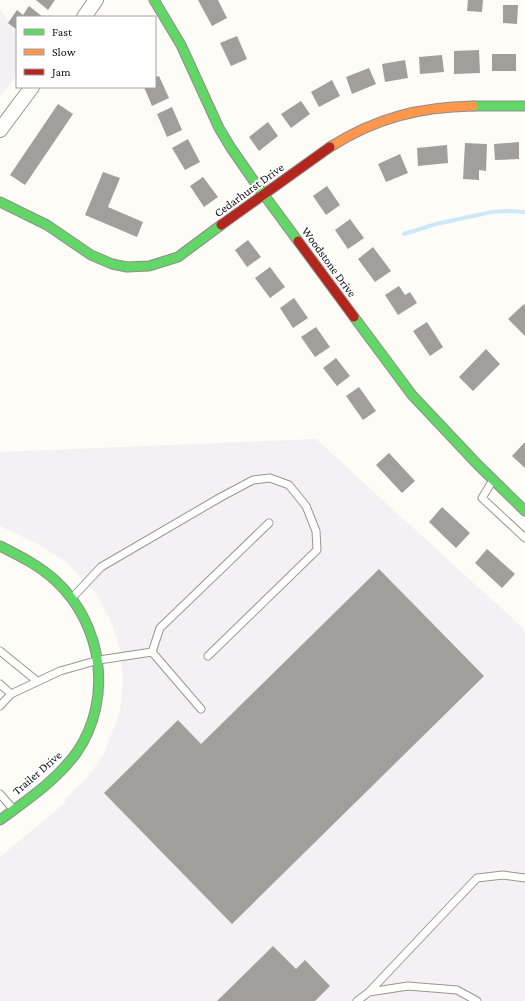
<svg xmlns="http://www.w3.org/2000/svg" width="525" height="1001" font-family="'Crimson Pro',serif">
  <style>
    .industrial { fill: #f5f0f3 }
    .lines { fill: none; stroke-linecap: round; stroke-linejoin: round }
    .stream { stroke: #cde8f7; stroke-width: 4 }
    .building { fill: #a19f9c }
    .lane-casing { stroke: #979795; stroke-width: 9 }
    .street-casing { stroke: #979795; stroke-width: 16 }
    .fast-casing { stroke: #8e8d8b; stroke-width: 11 }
    .slow-casing { stroke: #8e8d8b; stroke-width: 11 }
    .jam-casing { stroke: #8e8d8b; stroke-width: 11 }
    .lane { stroke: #fffffe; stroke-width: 7 }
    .street { stroke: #fffffe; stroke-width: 14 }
    .fast { stroke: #63d668; stroke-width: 9 }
    .slow { stroke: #ff974d; stroke-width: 9 }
    .jam { stroke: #b3261e; stroke-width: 9 }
    .labels { text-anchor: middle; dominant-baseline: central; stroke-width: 4; stroke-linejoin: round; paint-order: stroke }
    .street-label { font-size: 12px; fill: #111; stroke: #fff }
  </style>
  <rect width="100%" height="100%" fill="#fdfcf7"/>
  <path class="industrial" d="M0,9L17,33V75L0,97Z
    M316,439L525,630V1001H0V857L66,802L64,800L86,779L104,754L120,711L123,681L120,650L111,621L96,594L65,561L39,545L0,526V452Z"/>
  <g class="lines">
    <path class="stream" d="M404,234L436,224L492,212L508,211L525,212"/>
  </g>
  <path class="building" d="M36,0H55L48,10Z
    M198,0H218L227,18L212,26Z
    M468,0H483L482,12L467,11Z
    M503,5H518L517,24L503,23Z
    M29,6L43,17H17V30L8,23L17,10L23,15Z
    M237,36L247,59L231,66L220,43Z
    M479,50L480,73L454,74V51Z
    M492,54H516V71H492Z
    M442,55L444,72L420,74L419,57Z
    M405,60L408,78L385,82L382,64Z
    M369,68L376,84L352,94L346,77Z
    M159,76L169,98L152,106L144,87H155V77Z
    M332,80L340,96L319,107L311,92Z
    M301,101L310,114L291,128L281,114Z
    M58,104L73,114L25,185L10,175Z
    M172,107L182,130L167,137L157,114Z
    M268,122L278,136L259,151L249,137Z
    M188,139L200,162L185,170L172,148Z
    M519,142V159L495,160L494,144Z
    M465,143L487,144L486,171L479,170V180L463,179Z
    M447,145L448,163L418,166L417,148Z
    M400,154L408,173L386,182L378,164Z
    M103,172L120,178L108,207L143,222L137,237L85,215Z
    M203,177L218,197L204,207L190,186Z
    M327,186L340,205L326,215L313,196Z
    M350,219L364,238L348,249L335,230Z
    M248,240L261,257L247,267L235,250Z
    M373,247L391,271L375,282L358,259Z
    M270,267L285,287L270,298L255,278Z
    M399,286L405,295L410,292L417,303L398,315L385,295Z
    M294,298L308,318L293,328L280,308Z
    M524,304L525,306V336L508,319Z
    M427,322L443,347L430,356L413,331Z
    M316,327L330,347L315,357L301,337Z
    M486,349L500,364L473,391L459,377Z
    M336,358L350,376L337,386L323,368Z
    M359,387L376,411L363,420L346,396Z
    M524,443H525V468L512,456Z
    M389,453L415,481L402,493L376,465Z
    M442,507L470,533L456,548L429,522Z
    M487,549L515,574L502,588L475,563Z
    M379,569L484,676L232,924L104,793L178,720L201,744Z
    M273,946L296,969L305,960L330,986L315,1001H217Z"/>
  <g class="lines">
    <g class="lane-casing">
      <path id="lane" d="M493,480L482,498L525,538
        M72,598L101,567L221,497L253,480L270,478L289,485L306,506L316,531L317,550L208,656
        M0,651L37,681
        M152,652L201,709
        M0,684L11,694
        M0,706L11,694L60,671L99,660L152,652L160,628L269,523
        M0,794L13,809
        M369,992L477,878L503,875L525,878
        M357,1001L369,992L408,986L457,990L477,1001"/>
    </g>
    <g class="street-casing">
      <path id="street" d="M84,17L96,0
        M0,130L32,87"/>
    </g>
    <g class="fast-casing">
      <path id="fast" d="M154,0L181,45L219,128L231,148L256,184L298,241
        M473,106H525
        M0,202L47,225L91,255L112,264L127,267L149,266L178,257L221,225
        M354,317L412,395L478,465L525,511
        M0,546C20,556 40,566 56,581C103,625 113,699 77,752C57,780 27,800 0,820"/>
    </g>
    <g class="slow-casing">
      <path id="slow" d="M330,147C376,118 419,107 473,106"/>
    </g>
    <g class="jam-casing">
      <path id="jam" d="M221,225L330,147
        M298,241L354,317"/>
    </g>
    <use href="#lane" class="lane"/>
    <use href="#street" class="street"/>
    <use href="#fast" class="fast"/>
    <use href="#slow" class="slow"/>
    <use href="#jam" class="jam"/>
  </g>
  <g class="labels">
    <g class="street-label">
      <text transform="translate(249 190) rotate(-36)">Cedarhurst Drive</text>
      <text transform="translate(329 262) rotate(54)">Woodstone Drive</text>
      <text transform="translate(37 773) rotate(-41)">Trailer Drive</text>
    </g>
  </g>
  <rect x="16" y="16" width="140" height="72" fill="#ffffff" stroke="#a0a0a0"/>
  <rect x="24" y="29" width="20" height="6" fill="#63d668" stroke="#a0a0a0"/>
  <text x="52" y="36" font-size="12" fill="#111111">Fast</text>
  <rect x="24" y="49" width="20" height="6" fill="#ff974d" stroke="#a0a0a0"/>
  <text x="52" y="56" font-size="12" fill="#111111">Slow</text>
  <rect x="24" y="69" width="20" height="6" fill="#b3261e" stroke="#a0a0a0"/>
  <text x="52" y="76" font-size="12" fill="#111111">Jam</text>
</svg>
